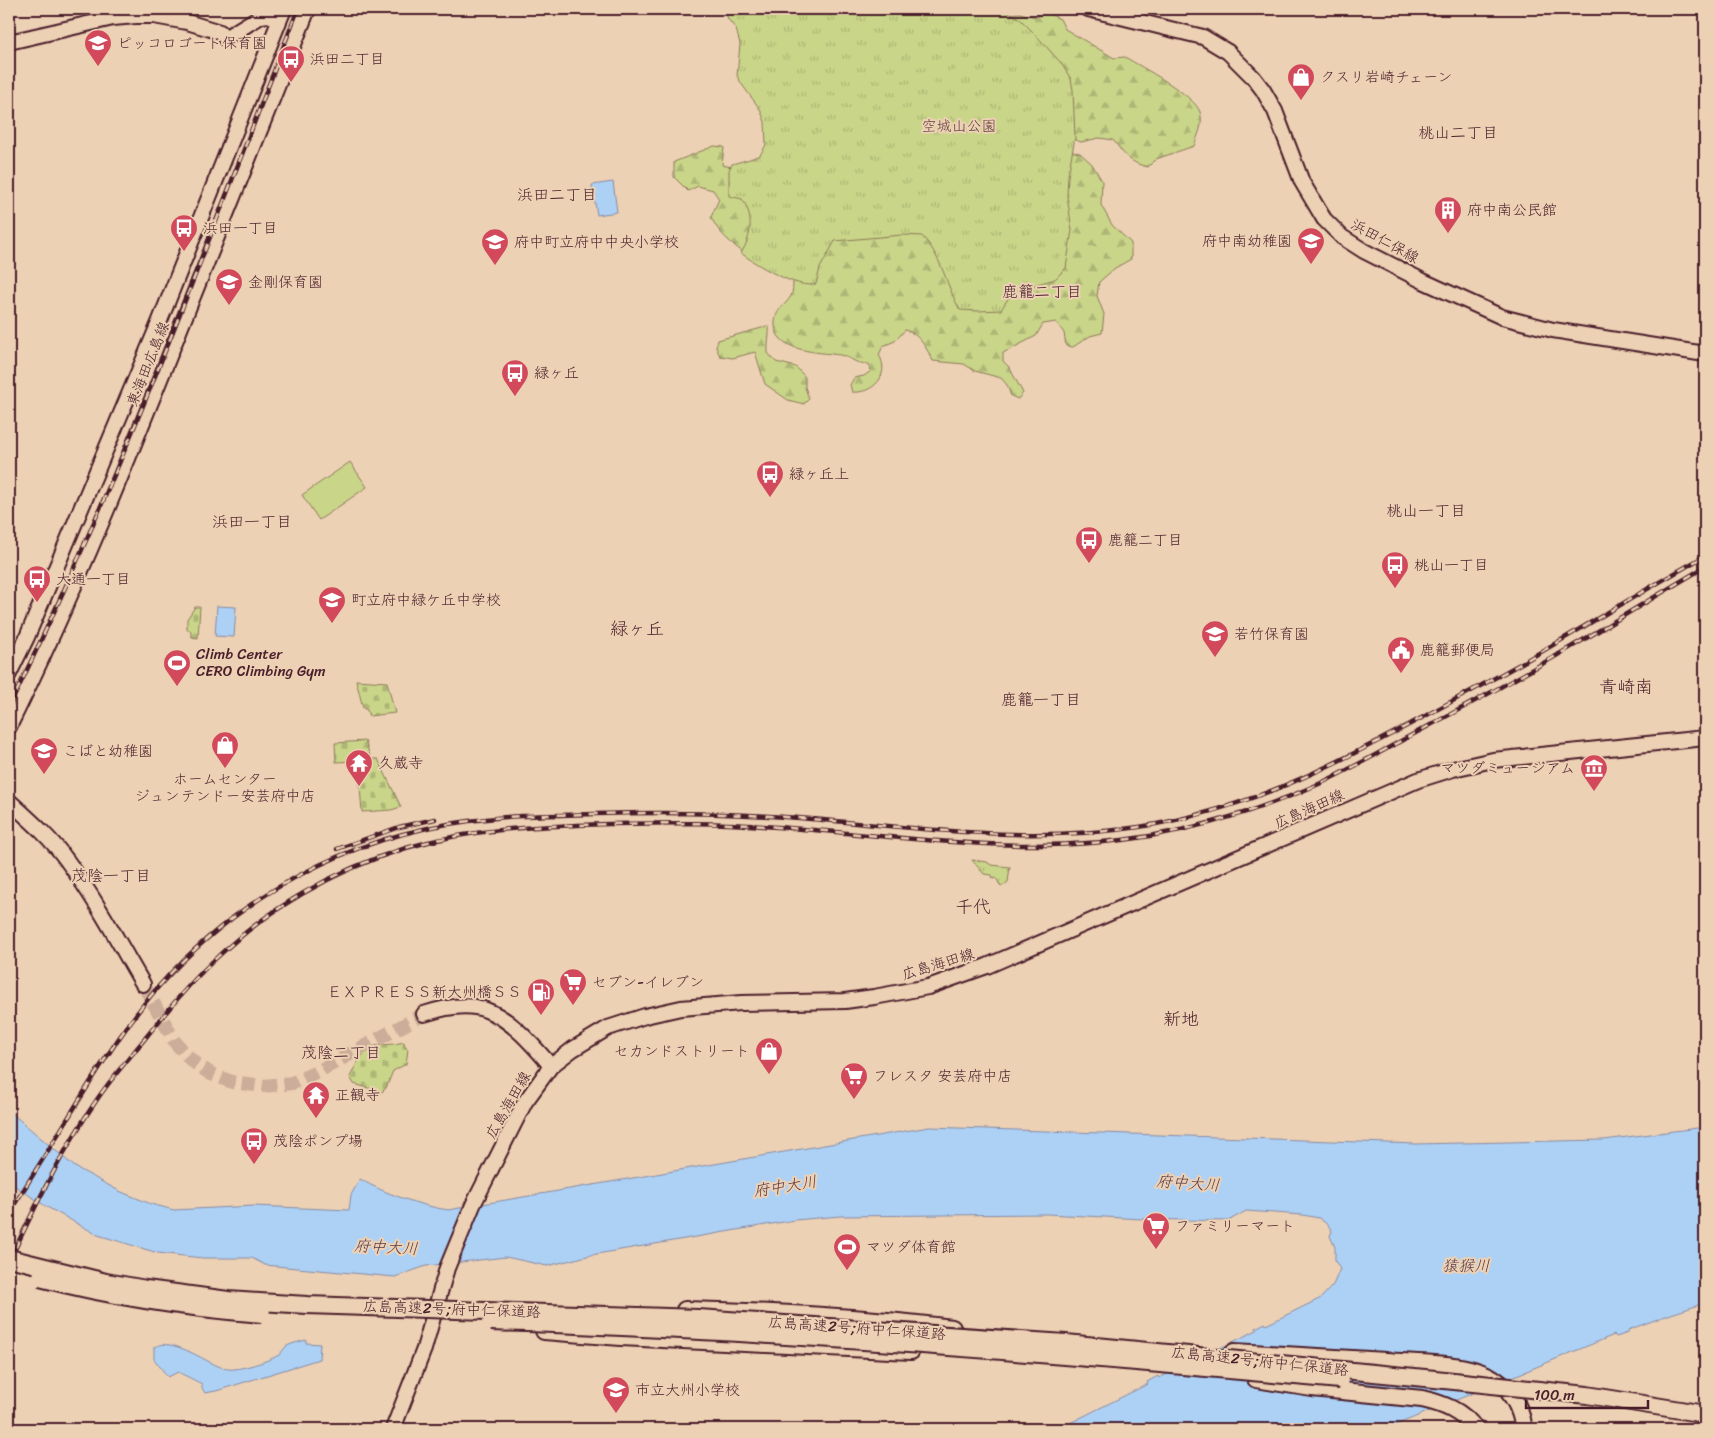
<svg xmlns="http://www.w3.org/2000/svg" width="1714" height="1438" font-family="Sriracha,'Klee One',sans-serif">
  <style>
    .forest { fill: url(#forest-firs); stroke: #8a7a5a }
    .cemetery { fill: url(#cemetery-stones); stroke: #8a7a5a }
    .park { fill: url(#park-tufts); stroke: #8a7a5a }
    .pitch { fill: #c9d588; stroke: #8a7a5a }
    .water { fill: #add1f5; stroke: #858aa4 }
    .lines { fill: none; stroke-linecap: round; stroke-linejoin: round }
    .major-tunnel { stroke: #ccad99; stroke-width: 14; stroke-dasharray: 14 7; stroke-linecap: butt }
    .major-casing { stroke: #4a1f2b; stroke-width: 18 }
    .highway-casing { stroke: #4a1f2b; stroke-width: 20 }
    .major { stroke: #edd1b4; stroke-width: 14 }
    .highway { stroke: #edd1b4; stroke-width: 16 }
    .rail-casing { stroke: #4a1f2b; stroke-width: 4.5 }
    .rail { stroke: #edd1b4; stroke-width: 2.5; stroke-dasharray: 8; stroke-linecap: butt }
    .highway-bridge-casing { stroke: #4a1f2b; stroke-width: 20; stroke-linecap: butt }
    .highway-bridge { stroke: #edd1b4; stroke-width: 16 }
    .labels { text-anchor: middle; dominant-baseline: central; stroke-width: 4; stroke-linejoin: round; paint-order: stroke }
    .poi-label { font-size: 15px; fill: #4a1f2b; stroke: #edd1b4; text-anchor: start }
    .park-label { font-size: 15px; fill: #5d3a39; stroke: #edd1b4 }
    .street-label { font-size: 15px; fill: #4a1f2b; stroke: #edd1b4 }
    .neighbourhood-label { font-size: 16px; fill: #4a1f2b; stroke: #edd1b4 }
    .water-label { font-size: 16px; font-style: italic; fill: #593a49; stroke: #edd1b4 }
    .quarter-label { font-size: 18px; fill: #4a1f2b; stroke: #edd1b4 }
  </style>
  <defs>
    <pattern id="forest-firs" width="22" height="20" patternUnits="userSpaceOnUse" patternTransform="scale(1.25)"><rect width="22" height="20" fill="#c9d588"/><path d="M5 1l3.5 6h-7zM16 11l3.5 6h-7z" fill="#aeb676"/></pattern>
    <pattern id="cemetery-stones" width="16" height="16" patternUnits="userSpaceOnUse" patternTransform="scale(1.25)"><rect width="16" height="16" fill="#c9d588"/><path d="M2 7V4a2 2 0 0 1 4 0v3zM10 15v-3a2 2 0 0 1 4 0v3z" fill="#aeb676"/></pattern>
    <pattern id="park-tufts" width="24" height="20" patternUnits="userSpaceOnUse" patternTransform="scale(1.25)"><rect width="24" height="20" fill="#c9d588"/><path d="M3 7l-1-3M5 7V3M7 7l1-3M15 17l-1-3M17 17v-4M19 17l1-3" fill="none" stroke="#aeb676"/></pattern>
  </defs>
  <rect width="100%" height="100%" fill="#edd1b4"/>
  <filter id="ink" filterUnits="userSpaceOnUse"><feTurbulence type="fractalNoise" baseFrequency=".02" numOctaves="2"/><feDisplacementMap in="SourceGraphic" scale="10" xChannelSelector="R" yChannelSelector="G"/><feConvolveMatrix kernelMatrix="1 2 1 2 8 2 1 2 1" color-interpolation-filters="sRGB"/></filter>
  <g filter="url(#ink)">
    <path class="forest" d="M1020,13L1035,17L1047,13L1060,19L1065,29L1114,58L1125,57C1141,67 1195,95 1200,112C1204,124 1198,134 1194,146L1156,159L1148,167C1129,163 1125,155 1113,140L1099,138L1081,142L1068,137L1001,14Z
      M714,146L724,147L722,165L732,167L1062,150L1080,153L1092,164L1102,181L1101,205L1112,225L1131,243V259L1115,268L1099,282L1097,296L1104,314L1102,333L1090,336L1073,347L1066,346L1064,333L1056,322L1043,324L1036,336L1003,353V361L1009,367L1023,393L1018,399L1011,396L1007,385L1001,378L975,371L964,364L933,361C927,349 919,333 905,330L895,341L883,346L879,355C891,375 873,394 852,392L850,385L854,378L864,376L871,371L869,364C853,364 852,357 840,355C821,352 772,353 775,321C776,309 786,305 791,296C793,292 793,285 793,280C765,265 725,248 711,217L719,199L713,190L698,186L688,191L674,177V162Z
      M769,326C770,335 767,343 768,353L776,362L796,367L805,377V387L809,399L804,404L788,400L765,384L755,352L733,358L720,356L716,347L718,340Z"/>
    <path class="cemetery" d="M195,607H200L198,638L192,637L190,630H187V619Z
      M356,680L387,682L395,713L369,716L367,710L363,708Z
      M365,741L371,759H378L401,807L391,810L362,812L358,761L336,762L335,743Z
      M404,1042L405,1047L408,1049L406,1064L393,1071L386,1088L382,1092L354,1084L350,1077C356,1065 362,1050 375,1046C384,1044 394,1045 404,1042Z"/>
    <path class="park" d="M724,9H952L994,11L1008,12L1020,19L1034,33L1061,63L1071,79L1073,90L1075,137L1068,176L1067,196L1072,230L1066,268L1055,279L1017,290L1009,297L1001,310L978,311L960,310C946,286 942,256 922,236L902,235L835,241L820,268L816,284C798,290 755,264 741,253C752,237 754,215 742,199L729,196V170L732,164L750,159L760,155L766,145L765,122L760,109L743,86L737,76L740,44L736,29L728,19Z
      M972,860L987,862L991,865L1010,867L1008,882L1001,887L996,878L993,879L992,875L984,874Z"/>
    <path class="pitch" d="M350,462L367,487L319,520L302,495Z"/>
    <path class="water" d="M613,182L617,212L597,215L592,185Z
      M217,606L236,607L234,637L215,636Z
      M9,1111L75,1167L119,1191L151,1204L174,1210L254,1206L349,1210L351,1195L360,1179C383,1193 421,1206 448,1210L929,1127L1416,1144L1604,1140L1705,1127V1303L1671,1314L1628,1330V1333L1616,1337L1614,1335L1386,1429H1058L1148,1384L1147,1382L1158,1376L1159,1378L1257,1330L1256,1328L1265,1323L1266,1325L1321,1298L1333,1285L1340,1269L1335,1261V1247L1330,1236L1332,1231L1328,1225L1319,1218L1303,1215L1246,1211L1228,1221L1143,1219L1047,1214L840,1216L795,1220L591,1255L547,1266L506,1257L426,1266L395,1277L265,1265L252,1258H202L158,1253L98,1235L47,1207L9,1182Z
      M306,1340V1343L320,1344L319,1359L216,1391L205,1393L202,1388V1384L178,1372L168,1377L154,1359V1347C174,1336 208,1365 227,1369C238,1371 269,1361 279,1355C282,1352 284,1348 287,1346C292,1343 300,1342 306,1340Z"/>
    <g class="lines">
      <path class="major-tunnel" d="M143,984L175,1042L191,1060L211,1074L232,1082L264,1086L292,1083L319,1071L424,1014"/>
      <g class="major-casing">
        <path id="major" d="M1088,9L1203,37L1228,52L1253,77L1263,90L1275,111L1302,182L1318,209L1324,219L1342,237L1364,251L1423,281L1502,317L1553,330L1705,354
          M9,42L113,18L136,16H154L187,22L220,32L225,38L261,16L268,15L280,19
          M9,674L27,637L159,323L284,9
          M9,727C75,593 131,453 186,314C227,212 268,111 308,9
          M9,801C29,819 52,839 68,862C96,900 119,943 143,984
          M424,1014C442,1008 467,1002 486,1010C511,1019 533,1045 551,1066
          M393,1429L424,1349L447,1268L473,1205L525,1102L551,1066L573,1049L608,1028L645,1016L681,1008L741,1003L845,1001L874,997L928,987L987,966L1418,780L1453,769L1493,760L1705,738"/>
      </g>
      <g class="highway-casing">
        <path id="highway" d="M685,1310C774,1312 864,1317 952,1328
          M544,1331L621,1337L911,1351
          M1234,1352C1285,1355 1335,1358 1386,1361C1419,1364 1470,1361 1497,1381C1513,1392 1521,1410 1524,1429
          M1256,1379L1312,1388L1422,1399C1444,1404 1462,1411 1475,1429"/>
      </g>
      <use href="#major" class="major"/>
      <use href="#highway" class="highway"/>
      <g class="rail-casing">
        <path id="rail" d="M9,707C120,481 207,244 298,9
          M337,849L399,827L435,819
          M9,1213C35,1172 60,1131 86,1089C108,1054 131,1018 159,986C239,896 349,836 469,821C511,815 553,815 595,814C664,812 731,813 799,818C912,827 1026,844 1139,827C1248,810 1331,767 1427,715C1467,693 1507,672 1546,649C1599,618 1651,586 1705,556
          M9,1262C35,1206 63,1149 98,1098C113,1076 131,1056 147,1036C168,1010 188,985 212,962C266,910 334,870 406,848C473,828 540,826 610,824C666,823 722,822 777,827C901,836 1026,857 1150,836C1208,826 1265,808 1319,784C1355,767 1389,747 1423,729C1470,704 1516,679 1561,653C1609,625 1657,595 1705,567"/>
      </g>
      <use href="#rail" class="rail"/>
      <g class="highway-bridge-casing">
        <path id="highway-bridge" d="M9,1258L106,1282L146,1289L228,1300L307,1305L698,1318L1066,1343L1435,1379L1587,1395L1705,1414
          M40,1278C113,1297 187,1308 262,1314
          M491,1322C775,1331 1057,1354 1340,1380"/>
      </g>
      <use href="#highway-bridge" class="highway-bridge"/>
    </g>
  </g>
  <defs>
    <g id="school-pin" transform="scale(1.4375)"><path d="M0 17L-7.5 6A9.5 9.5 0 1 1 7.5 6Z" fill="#d1495b" stroke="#edd1b4"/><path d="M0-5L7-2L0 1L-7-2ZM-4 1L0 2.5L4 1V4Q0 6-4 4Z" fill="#fff"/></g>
    <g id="bus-pin" transform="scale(1.4375)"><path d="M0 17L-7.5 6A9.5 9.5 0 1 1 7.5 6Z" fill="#d1495b" stroke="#edd1b4"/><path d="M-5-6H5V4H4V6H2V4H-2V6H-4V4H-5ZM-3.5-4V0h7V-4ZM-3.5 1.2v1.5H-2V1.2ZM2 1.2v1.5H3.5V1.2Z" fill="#fff"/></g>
    <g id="shop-pin" transform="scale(1.4375)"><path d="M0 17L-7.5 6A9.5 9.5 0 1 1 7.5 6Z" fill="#d1495b" stroke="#edd1b4"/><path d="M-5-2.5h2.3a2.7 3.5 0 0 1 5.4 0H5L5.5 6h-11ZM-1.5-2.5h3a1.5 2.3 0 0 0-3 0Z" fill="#fff"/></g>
    <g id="building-pin" transform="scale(1.4375)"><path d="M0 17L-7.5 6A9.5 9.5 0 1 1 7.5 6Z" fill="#d1495b" stroke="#edd1b4"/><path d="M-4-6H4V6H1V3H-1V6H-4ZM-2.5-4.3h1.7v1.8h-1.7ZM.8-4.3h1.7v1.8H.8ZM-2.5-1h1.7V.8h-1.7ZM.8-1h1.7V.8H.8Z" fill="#fff"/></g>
    <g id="civic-pin" transform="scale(1.4375)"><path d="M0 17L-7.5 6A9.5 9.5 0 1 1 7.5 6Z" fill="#d1495b" stroke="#edd1b4"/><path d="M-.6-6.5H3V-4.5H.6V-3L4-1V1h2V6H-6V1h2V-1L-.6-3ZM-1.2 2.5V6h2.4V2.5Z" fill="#fff"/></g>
    <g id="stadium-pin" transform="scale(1.4375)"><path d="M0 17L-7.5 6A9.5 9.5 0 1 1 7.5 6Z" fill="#d1495b" stroke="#edd1b4"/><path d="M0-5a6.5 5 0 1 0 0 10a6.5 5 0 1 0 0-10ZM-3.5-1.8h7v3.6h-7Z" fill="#fff"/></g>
    <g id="temple-pin" transform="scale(1.4375)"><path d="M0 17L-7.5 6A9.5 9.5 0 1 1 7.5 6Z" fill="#d1495b" stroke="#edd1b4"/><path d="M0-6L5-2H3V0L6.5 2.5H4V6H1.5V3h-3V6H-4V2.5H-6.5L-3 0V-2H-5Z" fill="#fff"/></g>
    <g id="museum-pin" transform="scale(1.4375)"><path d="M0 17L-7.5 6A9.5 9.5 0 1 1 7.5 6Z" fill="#d1495b" stroke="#edd1b4"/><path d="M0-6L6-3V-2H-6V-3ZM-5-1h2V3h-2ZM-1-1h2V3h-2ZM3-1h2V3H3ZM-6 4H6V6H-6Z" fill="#fff"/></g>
    <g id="supermarket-pin" transform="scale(1.4375)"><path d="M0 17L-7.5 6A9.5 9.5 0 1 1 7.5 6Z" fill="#d1495b" stroke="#edd1b4"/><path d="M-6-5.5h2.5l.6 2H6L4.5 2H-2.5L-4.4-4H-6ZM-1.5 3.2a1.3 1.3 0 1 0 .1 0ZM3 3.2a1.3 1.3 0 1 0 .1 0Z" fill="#fff"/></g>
    <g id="fuel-pin" transform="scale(1.4375)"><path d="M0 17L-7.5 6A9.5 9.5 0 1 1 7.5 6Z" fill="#d1495b" stroke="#edd1b4"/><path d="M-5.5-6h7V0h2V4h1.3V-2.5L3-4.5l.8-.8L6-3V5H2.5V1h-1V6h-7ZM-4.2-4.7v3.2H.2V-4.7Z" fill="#fff"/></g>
  </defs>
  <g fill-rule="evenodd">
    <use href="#school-pin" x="98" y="43"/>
    <use href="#bus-pin" x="291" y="59"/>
    <use href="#shop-pin" x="1301" y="77"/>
    <use href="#building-pin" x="1448" y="210"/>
    <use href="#bus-pin" x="184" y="228"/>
    <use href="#school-pin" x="1311" y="241"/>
    <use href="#school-pin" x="495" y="242"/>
    <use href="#school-pin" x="229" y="282"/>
    <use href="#bus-pin" x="515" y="373"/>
    <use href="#bus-pin" x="770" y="474"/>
    <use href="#bus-pin" x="1089" y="540"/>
    <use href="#bus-pin" x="1395" y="565"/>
    <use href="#bus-pin" x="37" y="579"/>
    <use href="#school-pin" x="332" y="600"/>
    <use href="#school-pin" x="1215" y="634"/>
    <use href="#civic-pin" x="1401" y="650"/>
    <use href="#stadium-pin" x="177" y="663"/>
    <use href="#shop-pin" x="225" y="745"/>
    <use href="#school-pin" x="44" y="751"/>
    <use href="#temple-pin" x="359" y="763"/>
    <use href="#museum-pin" x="1594" y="768"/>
    <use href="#supermarket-pin" x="573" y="982"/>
    <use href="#fuel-pin" x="541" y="992"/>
    <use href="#shop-pin" x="769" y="1051"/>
    <use href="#supermarket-pin" x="854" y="1076"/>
    <use href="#temple-pin" x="316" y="1095"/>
    <use href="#bus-pin" x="254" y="1141"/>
    <use href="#supermarket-pin" x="1156" y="1226"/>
    <use href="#stadium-pin" x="847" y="1247"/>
    <use href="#school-pin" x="616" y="1390"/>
  </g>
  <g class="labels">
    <g class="poi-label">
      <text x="117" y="43">ピッコロゴード保育園</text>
      <text x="310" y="59">浜田二丁目</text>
      <text x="1320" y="77">クスリ岩崎チェーン</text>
      <text x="1467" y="210">府中南公民館</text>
      <text x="203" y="228">浜田一丁目</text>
      <text x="1292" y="241" text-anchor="end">府中南幼稚園</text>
      <text x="514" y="242">府中町立府中中央小学校</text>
      <text x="248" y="282">金剛保育園</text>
      <text x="534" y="373">緑ヶ丘</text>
      <text x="789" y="474">緑ヶ丘上</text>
      <text x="1108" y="540">鹿籠二丁目</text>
      <text x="1414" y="565">桃山一丁目</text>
      <text x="56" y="579">大通一丁目</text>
      <text x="351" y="600">町立府中緑ケ丘中学校</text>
      <text x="1234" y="634">若竹保育園</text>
      <text x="1420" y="650">鹿籠郵便局</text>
      <text x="196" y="654">Climb Center<tspan x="196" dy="17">CERO Climbing Gym</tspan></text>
      <text x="63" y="751">こばと幼稚園</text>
      <text x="378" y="763">久蔵寺</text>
      <text x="1575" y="768" text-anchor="end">マツダミュージアム</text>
      <text x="225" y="779" text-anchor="middle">ホームセンター<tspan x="225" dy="17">ジュンテンドー安芸府中店</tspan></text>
      <text x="592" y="982">セブン-イレブン</text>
      <text x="522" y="992" text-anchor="end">ＥＸＰＲＥＳＳ新大州橋ＳＳ</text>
      <text x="750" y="1051" text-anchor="end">セカンドストリート</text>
      <text x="873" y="1076">フレスタ 安芸府中店</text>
      <text x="335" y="1095">正観寺</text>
      <text x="273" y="1141">茂陰ポンプ場</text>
      <text x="1175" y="1226">ファミリーマート</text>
      <text x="866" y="1247">マツダ体育館</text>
      <text x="635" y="1390">市立大州小学校</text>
    </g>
    <g class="park-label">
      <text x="959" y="126">空城山公園</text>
    </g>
    <g class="street-label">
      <text transform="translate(1385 241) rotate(29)">浜田仁保線</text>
      <text transform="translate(148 364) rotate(-68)">東海田広島線</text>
      <text transform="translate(1309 809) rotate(-24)">広島海田線</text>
      <text transform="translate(938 964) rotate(-17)">広島海田線</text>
      <text transform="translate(508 1105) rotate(-60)">広島海田線</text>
      <text transform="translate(452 1309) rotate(2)">広島高速2号;府中仁保道路</text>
      <text transform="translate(857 1328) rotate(4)">広島高速2号;府中仁保道路</text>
      <text transform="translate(1260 1361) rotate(6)">広島高速2号;府中仁保道路</text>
    </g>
    <g class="neighbourhood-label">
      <text x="1458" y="132">桃山二丁目</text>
      <text x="557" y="194">浜田二丁目</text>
      <text x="1042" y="291">鹿籠二丁目</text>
      <text x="1426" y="510">桃山一丁目</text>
      <text x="252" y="521">浜田一丁目</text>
      <text x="1041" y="699">鹿籠一丁目</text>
      <text x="111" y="875">茂陰一丁目</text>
      <text x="341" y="1052">茂陰二丁目</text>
    </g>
    <g class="water-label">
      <text transform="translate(1188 1183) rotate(4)">府中大川</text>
      <text transform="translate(785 1186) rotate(-9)">府中大川</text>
      <text transform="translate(386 1247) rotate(3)">府中大川</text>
      <text x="1466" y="1265">猿猴川</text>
    </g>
    <g class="quarter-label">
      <text x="637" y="629">緑ヶ丘</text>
      <text x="1626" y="687">青崎南</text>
      <text x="973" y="907">千代</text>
      <text x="1181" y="1019">新地</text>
    </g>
  </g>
  <rect width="1714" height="1438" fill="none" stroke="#edd1b4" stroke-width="30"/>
  <rect x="15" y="15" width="1684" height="1408" fill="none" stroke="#4a1f2b" stroke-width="2" filter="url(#ink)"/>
  <path d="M1526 1400v8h122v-8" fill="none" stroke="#4a1f2b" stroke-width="2.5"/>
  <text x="1534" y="1400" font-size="15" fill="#4a1f2b" stroke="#edd1b4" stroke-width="4" paint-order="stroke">100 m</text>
</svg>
